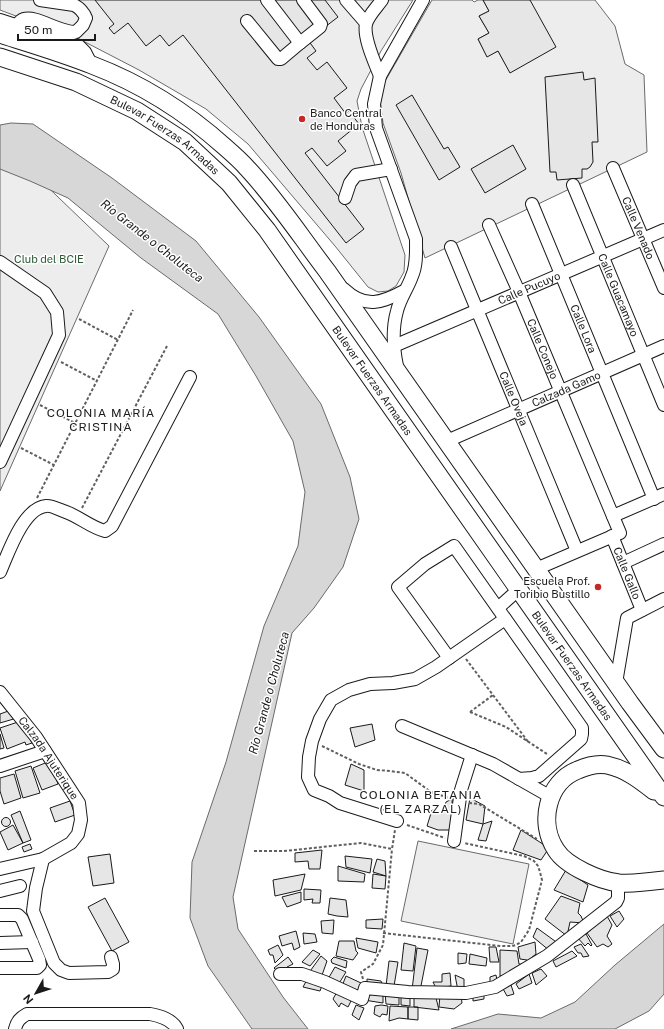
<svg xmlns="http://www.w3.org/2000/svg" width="664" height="1029" font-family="'Public Sans',sans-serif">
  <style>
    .built { fill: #ededed; stroke: #6a6a6a }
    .water { fill: #d7d7d7; stroke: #6a6a6a }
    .building { fill: #e6e6e6; stroke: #1a1a1a }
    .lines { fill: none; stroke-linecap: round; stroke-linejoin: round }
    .minor-casing { stroke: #1a1a1a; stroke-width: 14 }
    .highway-casing { stroke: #1a1a1a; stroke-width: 19 }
    .path { stroke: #5f5f5f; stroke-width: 2; stroke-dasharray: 3 2; stroke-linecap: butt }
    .minor { stroke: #fff; stroke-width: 12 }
    .highway { stroke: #fff; stroke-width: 17 }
    .poi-dot { fill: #c62828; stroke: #fff; stroke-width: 1.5 }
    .labels { text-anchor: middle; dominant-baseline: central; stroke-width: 3; stroke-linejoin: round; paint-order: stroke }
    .poi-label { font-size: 11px; fill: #1a1a1a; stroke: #fff; text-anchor: start }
    .street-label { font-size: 11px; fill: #1a1a1a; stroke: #fff }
    .park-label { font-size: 11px; fill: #2b5a34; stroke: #fff }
    .water-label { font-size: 12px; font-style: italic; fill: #1a1a1a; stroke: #fff }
    .neighbourhood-label { font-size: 12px; letter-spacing: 1px; fill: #1a1a1a; stroke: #fff }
  </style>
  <rect width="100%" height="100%" fill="#fff"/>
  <path class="built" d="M0,0H413L381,51L361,89L357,101L362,127L405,255L404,272L396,286L388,291L378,292L368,287L335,246L248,144L206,109L139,70L85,42L0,10Z
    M432,0H472L474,2L478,0H483L489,11L479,16L489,33L478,39L487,56L498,51L510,72L530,0H595L615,26L625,64L644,75L647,152L425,258L401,173L383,123L380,99L384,83Z
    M0,160L32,172L109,246L0,491Z
    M418,841L529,864L513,944L401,921Z"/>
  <path class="water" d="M11,123L33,124L112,178L196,241L259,317L321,404L350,477L359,519L343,567L314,608L292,633L233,897L238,929L283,997L308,1029H252L208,966L190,918L192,862L226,762L264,626L298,546L305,492L293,441L256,376L218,314L141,258L68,198L30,181L0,169V125Z
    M664,924V994L649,1011L615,1029H451L498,1014L541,1018L575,1002L615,965Z"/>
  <path class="building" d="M95,0H325L338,17L308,40L316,51L307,58L317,70L327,62L347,88L334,98L346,114L349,111L359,124L338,141L346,151L327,166L312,148L305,153L364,229L346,243L183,35L169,46L160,35L146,46L128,23L114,34L109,28L114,24Z
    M483,0H530L556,47L510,73L498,51L487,57L478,39L489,33L479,16L489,11Z
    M583,72L584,80L595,78L598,142H592L593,162L590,167L587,169H582V178L557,180L556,172H550L545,77Z
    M412,95L444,149L448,147L460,167L439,180L396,105Z
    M513,145L526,169L485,193L471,169Z
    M11,710L17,718L0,723V714Z
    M21,721L32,743L26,745L25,742L7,749L0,728Z
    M372,724L375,740L355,747L350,728Z
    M0,734L4,748L0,749Z
    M50,761L58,784L42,790L33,768Z
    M351,764L364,770V791L345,785Z
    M31,766L40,793L23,798L15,771Z
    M14,774L21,798L4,804L0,791V778Z
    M470,798L485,806L483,824L466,820Z
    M452,799L453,830H438L427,826L432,810L442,814L446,802Z
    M70,801L75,815L55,822L50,808Z
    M20,811L31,840L23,843L11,815Z
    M1.5 822a4.5 4.5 0 1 1 9 0a4.5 4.5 0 1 1-9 0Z
    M492,821L486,841L478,840L483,824Z
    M13,825L23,843L8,850L0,832Z
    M521,830L549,848L541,860L513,850Z
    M30,844L32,849L24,852L22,847Z
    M322,850L320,869H309L308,861L295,862V853Z
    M110,854L114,883L93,886L88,857Z
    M345,856L372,859L370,873L346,867Z
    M377,859L385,861L386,876L373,872Z
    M338,866L365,874L364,882L338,881Z
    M566,870L588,885L583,902L554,890Z
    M305,874L301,890L275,896L273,880Z
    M373,874L386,876L385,889L372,888Z
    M304,889L321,890L320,903H312L313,899L304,900Z
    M301,892V902L287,907L282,897Z
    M561,896L580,903L578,913L581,916L584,923L570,922L567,936L545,919Z
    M105,898L129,942L112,951L88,907Z
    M330,898L346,900L348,917L337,916L328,914Z
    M619,911L624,919L617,927L610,916Z
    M607,916L612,925L607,936L612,944L608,947L603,944L597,947L587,933Z
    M383,919L382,929L366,928V920Z
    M334,920L333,934L322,933L321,921Z
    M537,928L559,944L550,951L533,937Z
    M296,931L300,947L294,950L292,943L282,946L279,936Z
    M303,933L315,934L317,942L304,944Z
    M586,934L592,945L591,946L588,943L585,946L577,937Z
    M356,938L378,942L376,953L358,948Z
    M339,941H354L356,951L358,953L353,960L336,956Z
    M535,942L536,954L531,958L536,957L528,966L527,960L520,959L518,947Z
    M404,943L416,946L413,971L401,970Z
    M581,944L589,956L583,957L581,953H578L574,947Z
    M278,945L283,955L275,963L273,955H270L268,950Z
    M489,947H496L499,962H490Z
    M417,948L428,950L420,991L412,990Z
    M313,950L320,954L310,966L302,962Z
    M500,950L517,951L519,964L526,965L517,972L500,976Z
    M572,951L577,956L556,967L553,961Z
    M458,953L467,954L466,963L458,964Z
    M470,954L487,958L486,966L469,964Z
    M321,956L327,961L321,978L308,974Z
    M288,957L293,964L287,967L289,971L279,973L274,968Z
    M334,957L347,961L346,968L332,963L331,960Z
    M389,961L398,962L394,986H386Z
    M335,967L346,972L338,985L328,979Z
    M541,969L547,976L536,985L532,973Z
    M450,973L451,986L436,988L433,982H442V974Z
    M529,974L532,983L519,989L516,984Z
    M455,975L464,979V988L458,991Z
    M496,975L498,985H490V977Z
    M309,976L323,983L320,991L303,987Z
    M346,976L361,983L360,993L342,986Z
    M367,979L381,981L383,986L367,987Z
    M511,985L514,994L507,996L502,987Z
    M338,990L353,997L348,1007L341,1003L339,1007L333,999Z
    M366,990H383V1003L364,1000Z
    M385,992L399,993V1005L386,1004Z
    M401,992L410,995V1006L401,1005Z
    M414,993L435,994L439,1010L414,1007Z
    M473,994H484V999L473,1001Z
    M440,995H461L462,1003L454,1009L439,1007Z
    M356,1005L364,1008L359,1020L352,1015Z
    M381,1005L388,1006L387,1015L382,1014L380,1017L374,1014L375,1006Z
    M390,1006L408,1007V1019L399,1018L389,1021Z
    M408,1007H418V1020L408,1019Z"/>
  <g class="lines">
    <g class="minor-casing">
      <g id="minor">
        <path d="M267,0L300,43L320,27L321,24L303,0"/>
        <path d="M346,0L366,23"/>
        <path d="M0,20L79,46L85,52L91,64"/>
        <path d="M247,21L278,59H281L300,43"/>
        <path d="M17,25C19,22 21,20 24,19C36,15 60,33 76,32L83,25L86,18C83,11 80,8 74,5L40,0"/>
        <path d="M380,76C375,63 363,38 366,24C368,16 377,7 382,0"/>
        <path id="s1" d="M613,168L664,288"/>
        <path id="s2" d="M573,185L664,405"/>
        <path d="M345,198L350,183L356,175L391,169"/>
        <path id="s3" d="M532,204L654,499"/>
        <path id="s4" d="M489,225L519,292L620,533L536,569"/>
        <path id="s5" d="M451,247L577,551"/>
        <path d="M0,262L45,293L57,312L59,335L0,462"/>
        <path d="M344,289C365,309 382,303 404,291"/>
        <path id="s6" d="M394,346L664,230"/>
        <path d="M397,366C393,347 392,329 397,311C400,298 408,288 412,276C417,265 416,252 416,239L376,128L374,104L380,76L423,0"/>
        <path id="s7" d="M447,441L664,346"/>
        <path d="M613,516L664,494"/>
        <path id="s8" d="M612,536L642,610"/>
        <path d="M623,563L664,544"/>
        <path d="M0,572C8,554 23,508 46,506C51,505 60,510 66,512C80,517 90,527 105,531L112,526L190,377"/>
        <path d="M498,608L518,590"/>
        <path d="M449,658L398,587L425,564L454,546L582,728V734L581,739L539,776L532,778L519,779"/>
        <path d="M616,683L627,618L664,599"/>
        <path id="s9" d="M0,692L36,737L79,803L81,820L78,834L71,843L43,859L0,869"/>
        <path d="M402,726L493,764L551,797"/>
        <path d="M0,766L45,751"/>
        <path d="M397,821L340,803L329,796L314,790L308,777L309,757L312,741L320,719L331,700L349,690L370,684L393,683L415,679L436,667L505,619"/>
        <path d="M454,841L461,790L472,755"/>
        <path d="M43,859L36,888L33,911L54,963L61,970L69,973L108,972L113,969V964L111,957"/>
        <path d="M0,891L20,886"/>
        <path d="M0,915H18L22,919L39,959L40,965L37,968H0"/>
        <path d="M0,943L32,942"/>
        <path d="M280,974H302L325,982L362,999L365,988L408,992L466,993L495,987L547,956L616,902L618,898V883"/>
        <path d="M15,1029C17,1021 20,1018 27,1014H150C160,1016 172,1019 177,1029"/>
      </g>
    </g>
    <g class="highway-casing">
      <g id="highway">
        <path d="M0,34C31,44 62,53 92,65C142,84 186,112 225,147C233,154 241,161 247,168C277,200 301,237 327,271L630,703L664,749"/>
        <path id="s10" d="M0,57L76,82L137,111L185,142L229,183L267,230L664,797"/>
        <path d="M654,791C640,780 626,769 607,765C596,763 587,766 578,770C547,782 538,823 556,850C566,866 600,881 619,883C634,884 649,882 664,880"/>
      </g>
    </g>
    <path class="path" d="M79,319L118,340
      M61,362L97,381
      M40,405L75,423
      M21,448L54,465
      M37,498L133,310
      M82,508L167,346
      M466,659L529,743
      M470,712L506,727L547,754
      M470,712L493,695
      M322,746L359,764L377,770L390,771L405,773L431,792L449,798
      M469,803L479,804L537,839
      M407,825L445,838
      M254,851H284L361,843L392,849L395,830
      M383,933L500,946H512L516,945L521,942L529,930L542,880L540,872L538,866L534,861L524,856L464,843
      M363,979L361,972L373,964L383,945L392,849"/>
    <use href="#minor" class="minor"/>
    <use href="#highway" class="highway"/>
  </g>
  <g class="poi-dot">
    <circle cx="302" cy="119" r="4"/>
    <circle cx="598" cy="587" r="4"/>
  </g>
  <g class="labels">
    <g class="poi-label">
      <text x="310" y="113">Banco Central<tspan x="310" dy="13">de Honduras</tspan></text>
      <text x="590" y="581" text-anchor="end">Escuela Prof.<tspan x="590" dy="13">Toribio Bustillo</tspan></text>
    </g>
    <g class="street-label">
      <text stroke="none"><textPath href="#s10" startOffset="184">Bulevar Fuerzas Armadas</textPath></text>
      <text stroke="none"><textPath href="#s1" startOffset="65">Calle Venado</textPath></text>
      <text stroke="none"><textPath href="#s6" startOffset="147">Calle Pucuyo</textPath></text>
      <text stroke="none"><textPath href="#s2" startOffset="119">Calle Guacamayo</textPath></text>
      <text stroke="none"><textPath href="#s3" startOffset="135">Calle Lora</textPath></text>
      <text stroke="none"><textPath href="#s4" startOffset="135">Calle Conejo</textPath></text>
      <text stroke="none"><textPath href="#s10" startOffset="509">Bulevar Fuerzas Armadas</textPath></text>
      <text stroke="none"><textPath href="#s7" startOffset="130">Calzada Gamo</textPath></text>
      <text stroke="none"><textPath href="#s5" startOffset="164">Calle Oveja</textPath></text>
      <text stroke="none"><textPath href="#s8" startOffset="40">Calle Gallo</textPath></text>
      <text stroke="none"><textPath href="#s10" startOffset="857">Bulevar Fuerzas Armadas</textPath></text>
      <text stroke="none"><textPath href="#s9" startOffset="82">Calzada Ajuterique</textPath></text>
    </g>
    <g class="park-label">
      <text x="49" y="259">Club del BCIE</text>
    </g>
    <g class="water-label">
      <text transform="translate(152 241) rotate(38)">Río Grande o Choluteca</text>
      <text transform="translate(269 693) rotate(-75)">Río Grande o Choluteca</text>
    </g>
    <g class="neighbourhood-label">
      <text x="101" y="413">COLONIA MARÍA<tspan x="101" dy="14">CRISTINA</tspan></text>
      <text x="421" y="795">COLONIA BETANIA<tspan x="421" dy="14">(EL ZARZAL)</tspan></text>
    </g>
  </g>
  <g transform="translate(36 993) rotate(231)" stroke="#ffffff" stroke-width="3" paint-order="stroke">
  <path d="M0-3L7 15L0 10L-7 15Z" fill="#1a1a1a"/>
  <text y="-6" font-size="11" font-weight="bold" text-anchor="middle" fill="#1a1a1a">N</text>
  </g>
  <path d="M18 34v6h77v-6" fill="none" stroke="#1a1a1a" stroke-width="2"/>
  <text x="24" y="34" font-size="12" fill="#1a1a1a" stroke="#ffffff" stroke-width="3" paint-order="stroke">50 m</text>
</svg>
